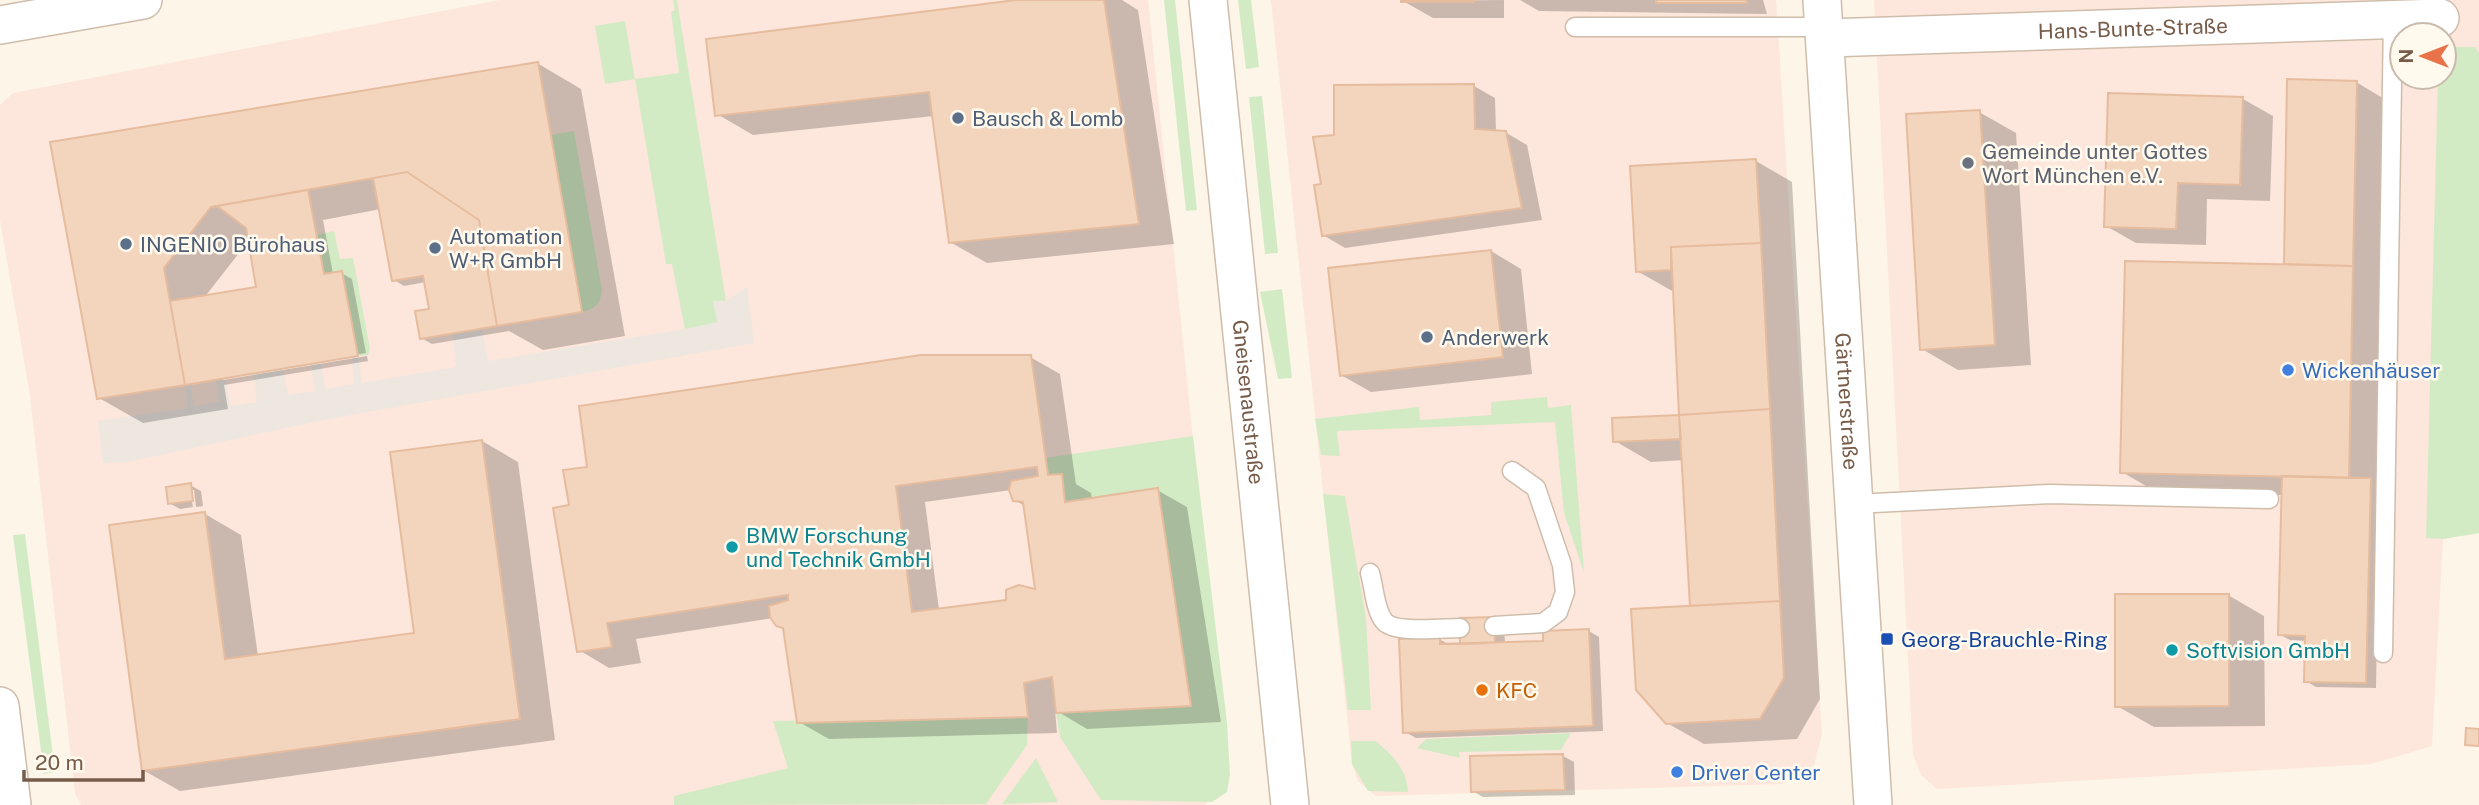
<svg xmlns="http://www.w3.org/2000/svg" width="2479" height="805" font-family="'Public Sans',sans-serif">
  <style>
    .commercial { fill: #fde6db; fill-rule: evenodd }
    .industrial { fill: #ede7e0 }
    .green { fill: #d3ebc5 }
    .shadow { fill: #0003; fill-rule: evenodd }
    .building { fill: #f3d5be; stroke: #e6bc9e; stroke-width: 2; fill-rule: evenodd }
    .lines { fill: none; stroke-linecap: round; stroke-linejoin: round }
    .lane-casing { stroke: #cfbdac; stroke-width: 21 }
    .street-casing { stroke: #cfbdac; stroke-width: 40 }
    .lane { stroke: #fff; stroke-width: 18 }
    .street { stroke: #fff; stroke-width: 37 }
    .service-dot { fill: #5c6f8a; stroke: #fff9ee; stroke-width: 2.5 }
    .worship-dot { fill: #6b7280; stroke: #fff9ee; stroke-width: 2.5 }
    .shop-dot { fill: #3f7fe0; stroke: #fff9ee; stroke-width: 2.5 }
    .culture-dot { fill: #0f9aa8; stroke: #fff9ee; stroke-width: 2.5 }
    .transit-dot { fill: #1a4fb4; stroke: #fff9ee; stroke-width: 2.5 }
    .food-dot { fill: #e8710a; stroke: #fff9ee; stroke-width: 2.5 }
    .labels { text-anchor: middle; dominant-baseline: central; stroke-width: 5; stroke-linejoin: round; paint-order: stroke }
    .street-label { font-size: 21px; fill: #775c4a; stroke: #fff9ee }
    .service-label { font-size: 21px; fill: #4e5e75; stroke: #fff9ee; text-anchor: start }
    .worship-label { font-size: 21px; fill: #5b616d; stroke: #fff9ee; text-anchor: start }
    .shop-label { font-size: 21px; fill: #366cbe; stroke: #fff9ee; text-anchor: start }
    .culture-label { font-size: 21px; fill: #0d838f; stroke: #fff9ee; text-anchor: start }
    .transit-label { font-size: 21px; fill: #164399; stroke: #fff9ee; text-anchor: start }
    .food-label { font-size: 21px; fill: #c56008; stroke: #fff9ee; text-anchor: start }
  </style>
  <rect width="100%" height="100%" fill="#fdf5e7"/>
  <path class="commercial" d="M500,0H1148L1227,771L1223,786L1205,805H81L75,793L30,396L0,220V105L13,93Z
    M1271,0H1776L1822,734L1814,765L1802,776L1782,784L1376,796L1358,781L1352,764Z
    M1874,0H2479V533L2443,539L2432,746L2371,764L1937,789L1921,775L1913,755ZM2402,35H2444V77H2402Z"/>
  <path class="industrial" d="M672,263L713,301H726L747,287L754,343L328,419L127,462L103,463L98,421L188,408L185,385L190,384L194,406L219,402L215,379L225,378L230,406L257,402L253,373L283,369L288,395L315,391L311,364L321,362L325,389L354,384L352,357L358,356L362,383L456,367L453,333L482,328L488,361L685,329Z"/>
  <path class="green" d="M673,0H677L726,301H713L717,322L685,329L672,264H666L635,79L605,84L595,26L625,21L635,79L679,73L671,12L675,10Z
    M1164,0H1175L1197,210L1186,211Z
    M1238,0H1251L1259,67L1246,69Z
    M2444,47H2475L2479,53V533L2443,539L2426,538L2438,77H2444Z
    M1262,96L1278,253L1265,254L1249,97Z
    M574,131L602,290C600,304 596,309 582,312L551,135Z
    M334,231L340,259L353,258L370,349L368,355L358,356L342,271L324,274L317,235Z
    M1282,289L1292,378L1278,379L1260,292Z
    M1547,397L1548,408L1571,405L1584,573L1564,513L1555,422L1337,431L1340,456L1321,455L1315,419L1419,407L1420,420L1491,415V402Z
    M1193,436L1227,723L1230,775L1227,792L1212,802L1101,800L1060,737L1056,713L1191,705L1158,488L1065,502L1062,474L1048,475L1045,458Z
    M1323,494L1345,496L1366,618L1371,710H1348Z
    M25,534L55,772L44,774L13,535Z
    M1028,717L1027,745L986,804L674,805V796L788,768L773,721Z
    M1571,733L1561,750L1459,752L1460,758L1417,748L1426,739Z
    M1351,741H1376C1393,756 1407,769 1408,792L1368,791L1352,764Z
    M1036,758L1058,802L1002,804Z"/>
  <path class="shadow" d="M1014,0H1122L1138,10L1174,244L987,263L950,242L934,116L753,135L717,114L708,40Z
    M1504,0V18H1433L1403,1Z
    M1520,0H1763L1767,14L1539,11Z
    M537,63L581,89L625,336L543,350L509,331L432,344L421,338L431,310L426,282L404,286L394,280L381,209L323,220L333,274L341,273L352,279L366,353L223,377V380L367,356L368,361L224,385L228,409L143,423L99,398L52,143ZM250,239L258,288L208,297L207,294Z
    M2289,81L2356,82L2386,100L2376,688L2316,687L2306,681L2307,641L2290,640L2279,634L2283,495L2158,493L2122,472L2286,266Z
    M1474,86L1495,98L1496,132H1505L1527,145L1542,220L1345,248L1323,235V185L1336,136Z
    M2243,99L2273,116L2270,201L2207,199L2206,245L2136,243L2106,226Z
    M1979,112L2016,133L2031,365L1958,370L1922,349Z
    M1756,161L1792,182L1820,699L1797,739L1704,744L1667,723L1692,608L1684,460L1651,462L1615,441L1681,416L1674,292L1637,271Z
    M1491,251L1521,269L1532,374L1371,392L1341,375Z
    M1030,357L1060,374L1076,484L1091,493L1092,500L1157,490L1187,507L1221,722L1087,729L1055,710L1057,733L829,739L799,722L785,630L773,618L636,639L641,663L609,668L579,650L571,507L589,469ZM1011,490L1014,500L1025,506L1037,591L1007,601L939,610L925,502Z
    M482,441L518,462L555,740L180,791L143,770L205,514L241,535L258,656L416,634Z
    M190,485L201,491L203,506L196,507L194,490H190L193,507L180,509L169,503Z
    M2228,595L2264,616L2265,726L2154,727L2117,706Z
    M1504,625L1505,644L1545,643L1589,631L1599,637L1603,731L1416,738L1405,732L1439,639L1450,645L1462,646Z
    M1563,756L1574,762L1575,795L1483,797L1472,791Z"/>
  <path class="building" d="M1016,0H1104L1139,224L949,243L929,92L715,116L706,39Z
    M1401,0H1474V2H1401Z
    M1656,0H1746L1747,3H1656Z
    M538,62L582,312L497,326L479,220L407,172L211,207L164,268L185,385L97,399L50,142Z
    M2287,79L2357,81L2353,266L2284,264Z
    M1474,84L1475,129L1506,131L1522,208L1322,236L1314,185L1321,184L1313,137L1334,135V85Z
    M2108,93L2243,97L2240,185L2178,183L2176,229L2104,227Z
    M1980,110L1995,345L1920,350L1906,114Z
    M1756,159L1761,243L1671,247V270L1636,272L1630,166Z
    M407,172L479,220L497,326L420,339L415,311L429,309L423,276L392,281L373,178Z
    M308,190L324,274L342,271L358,356L185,385L170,301L256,287L246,228L217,206Z
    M1761,243L1770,409L1679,415L1671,247Z
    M1491,250L1503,357L1340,376L1328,268Z
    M2125,261L2353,266L2349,478L2120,473Z
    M921,355H1031L1048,475L1062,474L1065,502L1158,488L1191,706L1056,713L1052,677L1024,683L1028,717L797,723L783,628L776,626L770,617L769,606L788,600V595L607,623L612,647L577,652L553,508L569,505L563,470L587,467L579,406ZM1037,467L1038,476L1011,481L1009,490L1013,501L1023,502L1035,589L1019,585L1006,590V600L912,612L896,486Z
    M1770,409L1780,601L1690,606L1679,415Z
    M1679,415L1681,439L1613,442L1612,418Z
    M482,440L520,719L142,771L109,525L205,512L225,659L414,633L390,452Z
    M2282,476L2371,478L2366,683L2304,682L2305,636L2278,635Z
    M191,483L193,501L168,504L166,487Z
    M2115,594H2229V706L2115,707Z
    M1780,601L1784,678L1760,719L1666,724L1636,690L1631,609Z
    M1494,617L1495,643L1460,644V618Z
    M1589,629L1593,726L1403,733L1399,639L1440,637V644L1543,641V631Z
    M2466,728L2479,729V746L2465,745Z
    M1563,754L1565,790L1471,792L1470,756Z"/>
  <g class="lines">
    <g class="lane-casing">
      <path id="lane" d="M1575,27H1826
        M1855,504L2049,494L2269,499
        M1370,573C1374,587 1375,610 1384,621C1394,634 1443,628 1460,628
        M1494,626L1543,623L1558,612L1565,592L1562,565L1536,488L1512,471
        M2383,653L2393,19"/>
    </g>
    <g class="street-casing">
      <g id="street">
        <path id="s1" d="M1208,0L1290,805"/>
        <path id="s2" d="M1822,0L1873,805"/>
        <path d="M0,25L143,0"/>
        <path id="s3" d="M1827,38L2440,18"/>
        <path d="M0,706L12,805"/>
      </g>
    </g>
    <use href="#lane" class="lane"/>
    <use href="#street" class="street"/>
  </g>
  <g class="service-dot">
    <circle cx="958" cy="118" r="7"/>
    <circle cx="126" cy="244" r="7"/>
    <circle cx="435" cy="248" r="7"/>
    <circle cx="1427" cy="337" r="7"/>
  </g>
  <circle class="worship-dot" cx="1968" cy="163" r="7"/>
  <g class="shop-dot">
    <circle cx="2288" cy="370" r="7"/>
    <circle cx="1677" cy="772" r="7"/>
  </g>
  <g class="culture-dot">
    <circle cx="732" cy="547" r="7"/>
    <circle cx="2172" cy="650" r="7"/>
  </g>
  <rect class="transit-dot" x="1880" y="632" width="14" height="14" rx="3.5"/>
  <circle class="food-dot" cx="1482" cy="690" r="7"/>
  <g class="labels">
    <g class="street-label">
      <text stroke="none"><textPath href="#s3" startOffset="306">Hans-Bunte-Straße</textPath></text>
      <text stroke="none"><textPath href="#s1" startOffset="404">Gneisenaustraße</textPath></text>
      <text stroke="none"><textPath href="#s2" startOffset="402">Gärtnerstraße</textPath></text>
    </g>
    <g class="service-label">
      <text x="972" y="118">Bausch &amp; Lomb</text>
      <text x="449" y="236">Automation<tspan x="449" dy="24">W+R GmbH</tspan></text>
      <text x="140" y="244">INGENIO Bürohaus</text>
      <text x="1441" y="337">Anderwerk</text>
    </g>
    <g class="worship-label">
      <text x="1982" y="151">Gemeinde unter Gottes<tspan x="1982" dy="24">Wort München e.V.</tspan></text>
    </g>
    <g class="shop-label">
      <text x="2302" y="370">Wickenhäuser</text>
      <text x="1691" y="772">Driver Center</text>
    </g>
    <g class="culture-label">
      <text x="746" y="535">BMW Forschung<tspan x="746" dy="24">und Technik GmbH</tspan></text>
      <text x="2186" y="650">Softvision GmbH</text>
    </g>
    <g class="transit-label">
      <text x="1901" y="639">Georg-Brauchle-Ring</text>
    </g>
    <g class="food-label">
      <text x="1496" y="690">KFC</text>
    </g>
  </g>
  <g transform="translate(2423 56) rotate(270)"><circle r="33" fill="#fff9ee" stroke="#c9baac" stroke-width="2"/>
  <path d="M0-5L12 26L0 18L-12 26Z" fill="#e8734a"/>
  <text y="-10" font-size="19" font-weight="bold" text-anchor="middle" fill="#775c4a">N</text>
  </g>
  <path d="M24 770v10h119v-10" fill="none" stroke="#775c4a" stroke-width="3.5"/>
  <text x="35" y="770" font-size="21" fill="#775c4a" stroke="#fff9ee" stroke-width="5" paint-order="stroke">20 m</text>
</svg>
